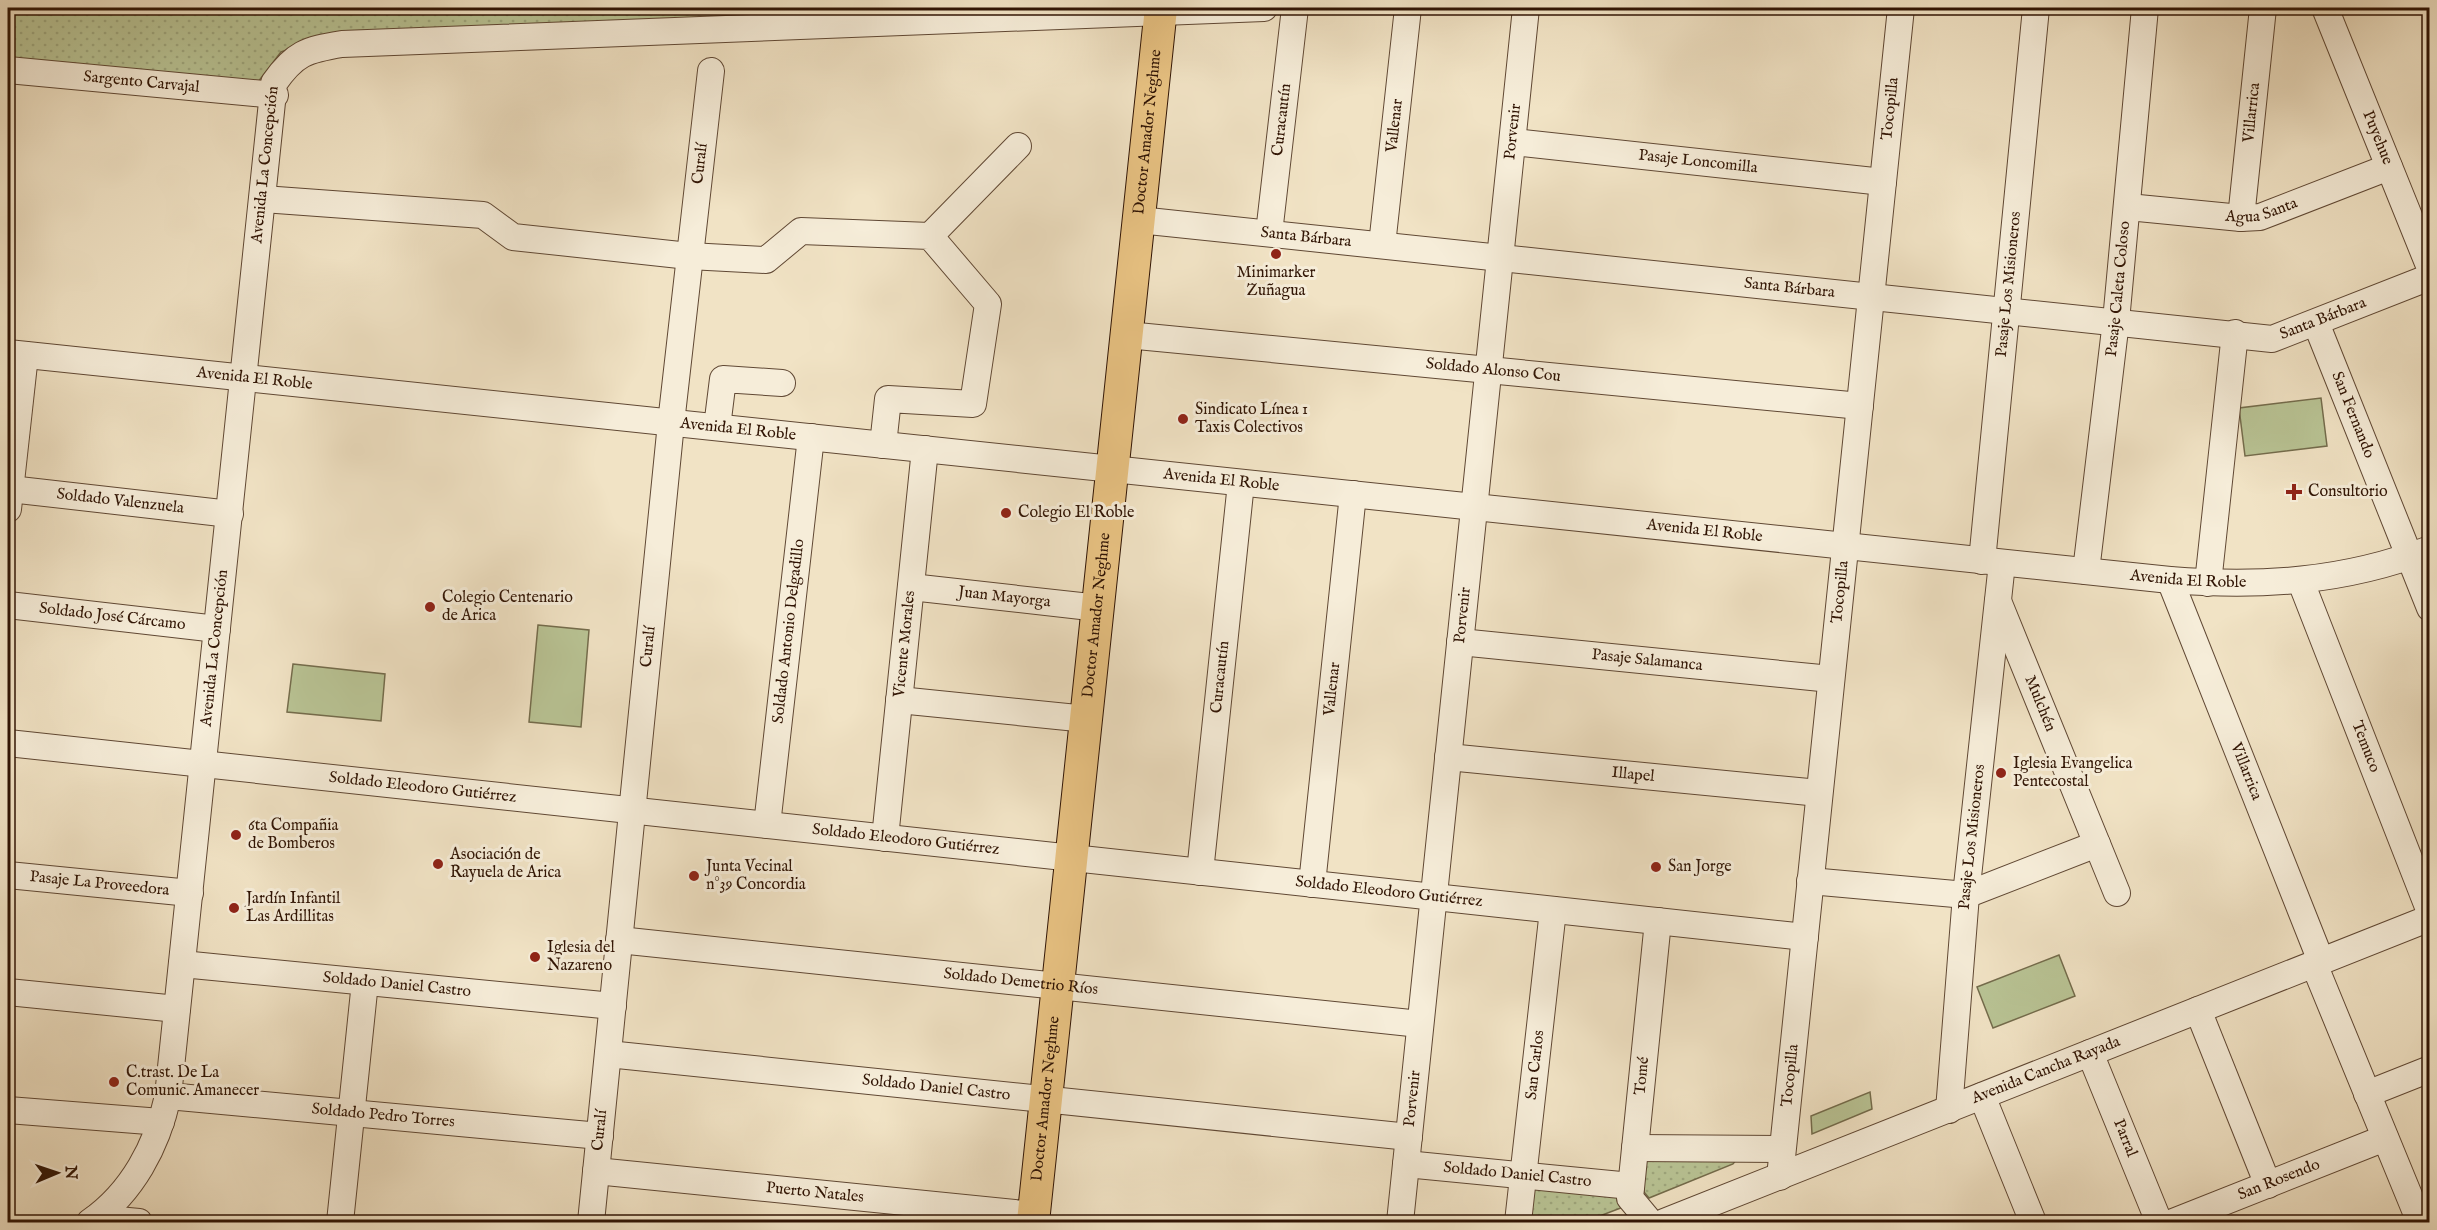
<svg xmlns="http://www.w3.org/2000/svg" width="2437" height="1230" font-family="'IM FELL English',serif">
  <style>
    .green { fill: #b9c495; stroke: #746c4c; stroke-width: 1.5 }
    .park { fill: url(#park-dots); stroke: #746c4c; stroke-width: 1.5 }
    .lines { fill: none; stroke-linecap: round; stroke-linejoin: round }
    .minor-casing { stroke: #604834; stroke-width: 28 }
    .major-casing { stroke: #301404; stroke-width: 34 }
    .minor { stroke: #f6edd9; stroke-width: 26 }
    .major { stroke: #e8c282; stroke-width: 32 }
    .poi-dot { fill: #8f2418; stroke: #f6edd9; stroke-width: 2 }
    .labels { text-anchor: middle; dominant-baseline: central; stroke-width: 6; stroke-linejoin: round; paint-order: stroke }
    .street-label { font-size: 16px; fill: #301404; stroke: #f6edd9 }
    .poi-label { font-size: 16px; fill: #301404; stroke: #f6edd9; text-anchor: start }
  </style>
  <defs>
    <pattern id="park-dots" width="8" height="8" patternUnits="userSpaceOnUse" patternTransform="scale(1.5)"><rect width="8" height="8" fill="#b9c495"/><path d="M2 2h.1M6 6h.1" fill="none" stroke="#9fa87f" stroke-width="1.8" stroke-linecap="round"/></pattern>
  </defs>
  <rect width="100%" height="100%" fill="#f1e3c5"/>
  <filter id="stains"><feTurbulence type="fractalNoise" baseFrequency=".00333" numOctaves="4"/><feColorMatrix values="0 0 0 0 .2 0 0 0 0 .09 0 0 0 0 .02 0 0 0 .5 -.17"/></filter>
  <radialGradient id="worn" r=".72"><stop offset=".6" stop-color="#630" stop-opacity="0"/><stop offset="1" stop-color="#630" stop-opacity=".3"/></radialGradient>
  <path class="green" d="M2321,398L2327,446L2245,456L2239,408Z
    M538,625L589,630L581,727L529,722Z
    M293,664L385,674L381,721L287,712Z
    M2059,955L2075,996L1993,1028L1977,987Z
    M1870,1092L1872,1109L1812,1134L1811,1116Z"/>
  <path class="park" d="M8,8H898L330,35L281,52L258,82L8,63Z
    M1645,1154L1737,1159L1733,1164L1649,1198L1644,1192Z
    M1523,1183L1625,1188L1626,1206L1584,1222H1521Z"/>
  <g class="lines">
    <g class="minor-casing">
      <g id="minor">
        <path id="s1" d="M2325,8L2430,268"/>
        <path id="s2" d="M8,70L275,95"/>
        <path id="s3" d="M1513,142L1883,182"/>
        <path d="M263,199L483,215L513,237L689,256L766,260L801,231L930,236L988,304L973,404L888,399L883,445"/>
        <path id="s4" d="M2128,207L2241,218L2260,217L2389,167"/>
        <path id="s5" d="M2241,218L2263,8"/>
        <path id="s6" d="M1139,220L2272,339L2430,277"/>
        <path id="s7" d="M1269,233L1295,8"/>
        <path d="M930,236L1018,146"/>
        <path id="s8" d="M1382,245L1408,8"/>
        <path id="s9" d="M2316,323L2430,608"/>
        <path id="s10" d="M1127,335L1860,406"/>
        <path id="s11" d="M8,353L2170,580C2261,587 2344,582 2430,549"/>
        <path d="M717,427L723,379L782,383"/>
        <path id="s12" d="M10,489L230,514"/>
        <path d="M8,509L25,355"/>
        <path id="s13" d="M1982,561L2036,8"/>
        <path id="s14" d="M2086,571L2116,321L2145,8"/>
        <path id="s15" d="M2170,580L2321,961"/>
        <path id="s16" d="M2301,582L2430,912"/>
        <path d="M2208,583L2235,333"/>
        <path id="s17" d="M911,587L1099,608"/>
        <path id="s18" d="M1998,601L2117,893"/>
        <path id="s19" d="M8,605L217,629"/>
        <path id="s20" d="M1460,642L1831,679"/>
        <path d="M899,700L1087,719"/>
        <path id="s21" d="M8,743L1805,937"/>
        <path id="s22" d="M1448,757L1819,793"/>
        <path id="s23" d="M767,825L811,437"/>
        <path id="s24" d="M885,838L925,449"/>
        <path id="s25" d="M1200,872L1241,483"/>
        <path id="s26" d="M8,875L190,893"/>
        <path d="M1810,881L1966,895L2097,844"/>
        <path id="s27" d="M1312,884L1353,494"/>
        <path id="s28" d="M619,940L1420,1024"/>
        <path id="s29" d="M182,964L613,1006"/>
        <path d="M2314,964L2420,1222"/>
        <path d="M8,992L177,1009"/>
        <path d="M2198,1010L2268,1185"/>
        <path id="s30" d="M2090,1053L2159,1222"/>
        <path id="s31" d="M608,1054L1409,1137"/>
        <path d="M2367,1094L2430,1069"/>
        <path id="s32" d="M168,1096L600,1136"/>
        <path d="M1982,1096L2033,1222"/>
        <path d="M8,1110L161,1122"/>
        <path id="s33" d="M1949,1110L1966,895L2002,563"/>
        <path d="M1635,1148L1782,1149"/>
        <path id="s34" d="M1406,1164L1631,1186"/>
        <path id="s35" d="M596,1171L1034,1215"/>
        <path id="s36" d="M1780,1177L1901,8"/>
        <path d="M96,1218L139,1222"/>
        <path id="s37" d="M90,1222C132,1193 157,1146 168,1096L274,83C295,53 306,50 342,44L1264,8"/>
        <path d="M340,1222L365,982"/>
        <path id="s38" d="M591,1222L671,423L711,71"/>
        <path id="s39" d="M1400,1222L1526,8"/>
        <path id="s40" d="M1518,1222L1553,910"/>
        <path id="s41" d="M1650,1222L1630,1198L1658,921"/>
        <path id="s42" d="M1664,1222L2430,918"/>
        <path id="s43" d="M2173,1222L2385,1138"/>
      </g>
    </g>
    <g class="major-casing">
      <g id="major">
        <path id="s44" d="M1033,1222L1161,8"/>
      </g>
    </g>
    <use href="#minor" class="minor"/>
    <use href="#major" class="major"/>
  </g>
  <g class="poi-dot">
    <circle cx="1276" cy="254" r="6"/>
    <circle cx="1183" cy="419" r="6"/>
    <path d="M2291 483h6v6h6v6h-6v6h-6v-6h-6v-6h6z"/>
    <circle cx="1006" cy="513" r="6"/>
    <circle cx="430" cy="607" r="6"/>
    <circle cx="2001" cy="773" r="6"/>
    <circle cx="236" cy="835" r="6"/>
    <circle cx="438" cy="864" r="6"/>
    <circle cx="1656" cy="867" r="6"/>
    <circle cx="694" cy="876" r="6"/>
    <circle cx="234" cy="908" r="6"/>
    <circle cx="535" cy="957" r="6"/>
    <circle cx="114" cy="1082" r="6"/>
  </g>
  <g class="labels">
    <g class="street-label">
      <text stroke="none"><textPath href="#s2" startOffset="134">Sargento Carvajal</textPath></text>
      <text stroke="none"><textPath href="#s36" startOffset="1074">Tocopilla</textPath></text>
      <text stroke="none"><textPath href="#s5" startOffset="106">Villarrica</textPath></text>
      <text stroke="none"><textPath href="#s7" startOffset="114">Curacautín</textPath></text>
      <text stroke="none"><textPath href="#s8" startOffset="120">Vallenar</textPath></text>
      <text stroke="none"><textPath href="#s44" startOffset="1096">Doctor Amador Neghme</textPath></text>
      <text stroke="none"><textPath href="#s39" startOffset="1096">Porvenir</textPath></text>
      <text stroke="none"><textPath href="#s1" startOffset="140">Puyehue</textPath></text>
      <text stroke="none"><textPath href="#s3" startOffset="186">Pasaje Loncomilla</textPath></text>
      <text stroke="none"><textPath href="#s38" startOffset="1064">Curalí</textPath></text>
      <text stroke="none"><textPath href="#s37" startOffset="1088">Avenida La Concepción</textPath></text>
      <text stroke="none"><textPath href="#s4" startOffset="135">Agua Santa</textPath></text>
      <text stroke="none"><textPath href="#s6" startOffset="168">Santa Bárbara</textPath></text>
      <text stroke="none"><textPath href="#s13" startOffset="278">Pasaje Los Misioneros</textPath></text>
      <text stroke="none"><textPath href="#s6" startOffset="654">Santa Bárbara</textPath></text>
      <text stroke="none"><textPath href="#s14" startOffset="284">Pasaje Caleta Coloso</textPath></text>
      <text stroke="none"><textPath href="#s6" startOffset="1194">Santa Bárbara</textPath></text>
      <text stroke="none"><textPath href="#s10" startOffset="368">Soldado Alonso Cou</textPath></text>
      <text stroke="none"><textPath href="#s11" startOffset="248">Avenida El Roble</textPath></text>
      <text stroke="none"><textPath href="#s9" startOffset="99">San Fernando</textPath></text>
      <text stroke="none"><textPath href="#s11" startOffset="734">Avenida El Roble</textPath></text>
      <text stroke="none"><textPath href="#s11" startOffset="1220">Avenida El Roble</textPath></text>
      <text stroke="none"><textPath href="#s12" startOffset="111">Soldado Valenzuela</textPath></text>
      <text stroke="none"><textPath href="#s11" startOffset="1706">Avenida El Roble</textPath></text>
      <text stroke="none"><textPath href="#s11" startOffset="2192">Avenida El Roble</textPath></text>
      <text stroke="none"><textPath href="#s36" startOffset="588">Tocopilla</textPath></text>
      <text stroke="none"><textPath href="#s17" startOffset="94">Juan Mayorga</textPath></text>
      <text stroke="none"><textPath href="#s44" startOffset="610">Doctor Amador Neghme</textPath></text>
      <text stroke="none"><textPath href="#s39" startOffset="610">Porvenir</textPath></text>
      <text stroke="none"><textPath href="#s19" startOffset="105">Soldado José Cárcamo</textPath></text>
      <text stroke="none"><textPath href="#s23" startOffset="195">Soldado Antonio Delgadillo</textPath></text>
      <text stroke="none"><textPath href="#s24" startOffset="195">Vicente Morales</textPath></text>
      <text stroke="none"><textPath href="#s38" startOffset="578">Curalí</textPath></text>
      <text stroke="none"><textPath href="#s37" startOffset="602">Avenida La Concepción</textPath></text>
      <text stroke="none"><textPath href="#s20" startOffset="188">Pasaje Salamanca</textPath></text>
      <text stroke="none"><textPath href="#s25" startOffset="196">Curacautín</textPath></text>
      <text stroke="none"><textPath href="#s27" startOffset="196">Vallenar</textPath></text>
      <text stroke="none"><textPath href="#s18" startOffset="111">Mulchén</textPath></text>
      <text stroke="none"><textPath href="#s16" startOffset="177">Temuco</textPath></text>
      <text stroke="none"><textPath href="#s15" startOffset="206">Villarrica</textPath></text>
      <text stroke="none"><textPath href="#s22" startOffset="186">Illapel</textPath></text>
      <text stroke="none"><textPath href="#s21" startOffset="417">Soldado Eleodoro Gutiérrez</textPath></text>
      <text stroke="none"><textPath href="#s33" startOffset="274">Pasaje Los Misioneros</textPath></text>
      <text stroke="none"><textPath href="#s21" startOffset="903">Soldado Eleodoro Gutiérrez</textPath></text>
      <text stroke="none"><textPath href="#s26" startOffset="92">Pasaje La Proveedora</textPath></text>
      <text stroke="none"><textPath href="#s21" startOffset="1389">Soldado Eleodoro Gutiérrez</textPath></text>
      <text stroke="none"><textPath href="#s28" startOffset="404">Soldado Demetrio Ríos</textPath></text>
      <text stroke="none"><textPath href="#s29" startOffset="216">Soldado Daniel Castro</textPath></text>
      <text stroke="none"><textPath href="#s40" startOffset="158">San Carlos</textPath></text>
      <text stroke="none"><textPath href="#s42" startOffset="411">Avenida Cancha Rayada</textPath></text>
      <text stroke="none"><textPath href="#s41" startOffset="154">Tomé</textPath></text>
      <text stroke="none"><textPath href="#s36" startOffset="102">Tocopilla</textPath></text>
      <text stroke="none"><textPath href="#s31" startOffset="330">Soldado Daniel Castro</textPath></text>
      <text stroke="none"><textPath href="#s44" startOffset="124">Doctor Amador Neghme</textPath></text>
      <text stroke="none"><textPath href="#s39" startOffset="124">Porvenir</textPath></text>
      <text stroke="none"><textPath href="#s32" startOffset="216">Soldado Pedro Torres</textPath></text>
      <text stroke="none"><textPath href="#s38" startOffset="92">Curalí</textPath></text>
      <text stroke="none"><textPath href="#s30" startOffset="92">Parral</textPath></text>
      <text stroke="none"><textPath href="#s34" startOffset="112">Soldado Daniel Castro</textPath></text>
      <text stroke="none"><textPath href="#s43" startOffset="114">San Rosendo</textPath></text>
      <text stroke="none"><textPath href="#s35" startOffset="220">Puerto Natales</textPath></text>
    </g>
    <g class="poi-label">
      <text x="1276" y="273" text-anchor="middle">Minimarker<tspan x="1276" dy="18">Zuñagua</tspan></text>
      <text x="1195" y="410">Sindicato Línea 1<tspan x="1195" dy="18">Taxis Colectivos</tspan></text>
      <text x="2308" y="492">Consultorio</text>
      <text x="1018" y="513">Colegio El Roble</text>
      <text x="442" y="598">Colegio Centenario<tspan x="442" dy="18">de Arica</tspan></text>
      <text x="2013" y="764">Iglesia Evangelica<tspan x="2013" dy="18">Pentecostal</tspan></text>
      <text x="248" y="826">6ta Compañia<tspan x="248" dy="18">de Bomberos</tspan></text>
      <text x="450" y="855">Asociación de<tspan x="450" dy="18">Rayuela de Arica</tspan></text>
      <text x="706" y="867">Junta Vecinal<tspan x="706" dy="18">n°39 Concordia</tspan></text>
      <text x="1668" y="867">San Jorge</text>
      <text x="246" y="899">Jardín Infantil<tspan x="246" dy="18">Las Ardillitas</tspan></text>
      <text x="547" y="948">Iglesia del<tspan x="547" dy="18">Nazareno</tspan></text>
      <text x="126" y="1073">C.trast. De La<tspan x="126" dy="18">Comunic. Amanecer</tspan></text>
    </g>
  </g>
  <rect width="2437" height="1230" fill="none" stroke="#f1e3c5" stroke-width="30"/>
  <rect x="9" y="9" width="2419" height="1212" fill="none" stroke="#301404" stroke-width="3"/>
  <rect x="15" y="15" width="2407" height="1200" fill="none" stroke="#301404" stroke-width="1.5"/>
  <g transform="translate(57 1173) rotate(88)" stroke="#f6edd9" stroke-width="4.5" paint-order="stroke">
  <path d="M0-4.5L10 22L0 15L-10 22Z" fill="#301404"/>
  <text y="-9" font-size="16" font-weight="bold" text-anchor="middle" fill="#301404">N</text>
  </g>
  <rect width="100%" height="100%" filter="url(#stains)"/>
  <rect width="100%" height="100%" fill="url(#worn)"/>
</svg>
